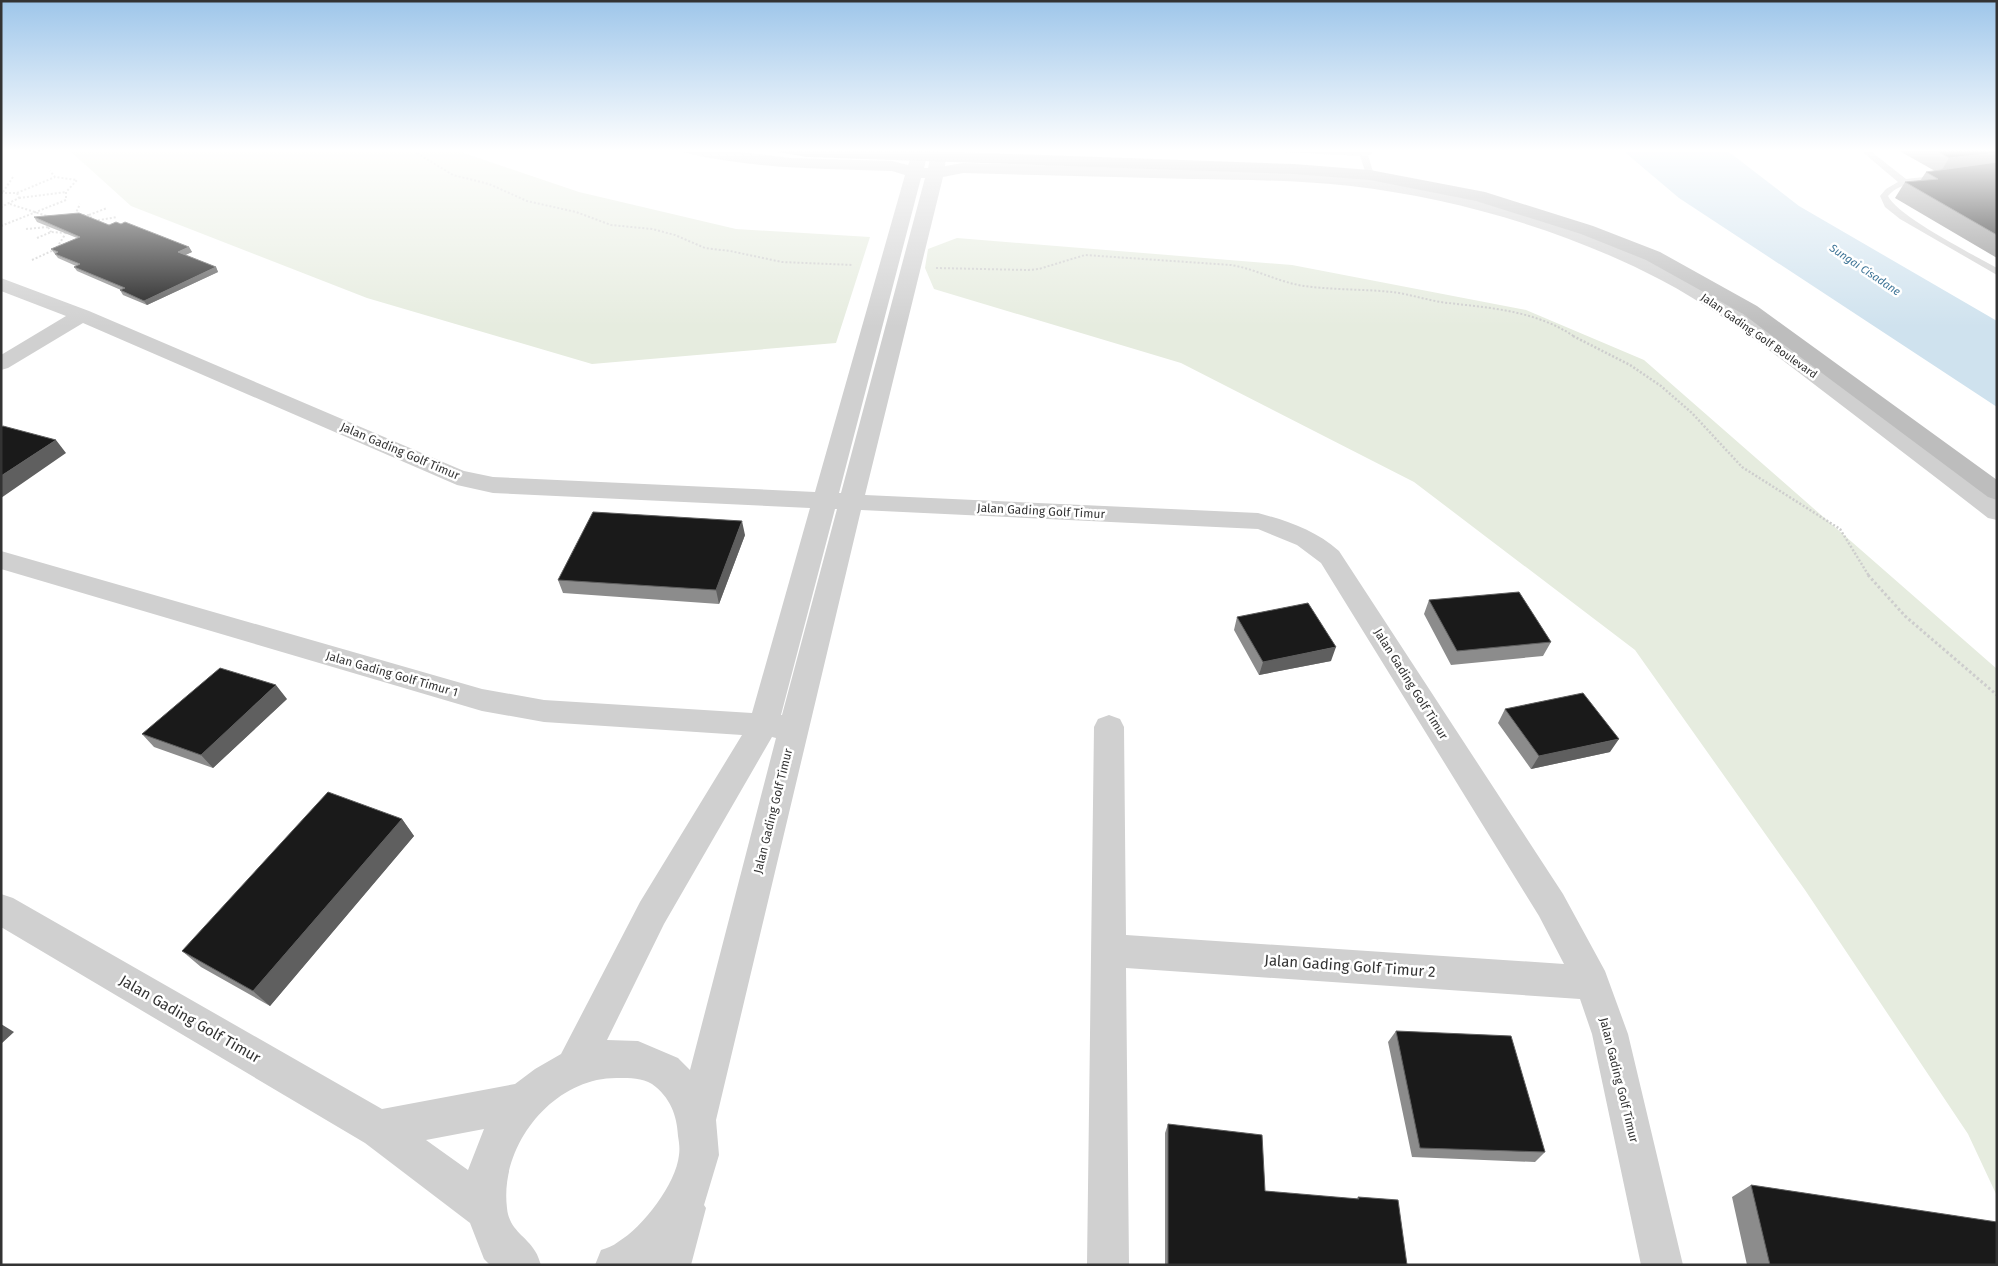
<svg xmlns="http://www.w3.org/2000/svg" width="1998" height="1266" font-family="'Fira Sans',sans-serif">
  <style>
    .green { fill: #e6ecdf }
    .water { fill: #cfe2ee }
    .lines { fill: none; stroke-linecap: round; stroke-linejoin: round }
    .path-far2 { stroke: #cdcdcd; stroke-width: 2; stroke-dasharray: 2 2; stroke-linecap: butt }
    .path-far1 { stroke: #cdcdcd; stroke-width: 2.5; stroke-dasharray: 2 2; stroke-linecap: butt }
    .path { stroke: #cdcdcd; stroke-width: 3; stroke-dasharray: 2.5 2.5; stroke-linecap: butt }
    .lane { fill: #d0d0d0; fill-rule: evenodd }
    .street { fill: #d0d0d0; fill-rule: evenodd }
    .secondary { fill: #bdbdbd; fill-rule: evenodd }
    .wall { fill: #8c8c8c }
    .shaded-wall { fill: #5f5f5f }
    .building { fill: #1a1a1a; stroke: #5f5f5f }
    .labels { text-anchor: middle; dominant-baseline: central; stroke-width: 5; stroke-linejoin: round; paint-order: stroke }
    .far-water-label { font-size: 11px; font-style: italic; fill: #3f7597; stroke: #fff }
    .far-street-label { font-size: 11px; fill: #333; stroke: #fff }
    .street-label { font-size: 12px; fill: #333; stroke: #fff }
    .near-street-label { font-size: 15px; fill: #333; stroke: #fff }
  </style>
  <rect width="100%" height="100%" fill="#fff"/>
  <path class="green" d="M68,149H452L579,192L736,229L870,237L836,343L592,364L367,298L131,206Z
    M957,238L1292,265L1526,310L1644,360L1997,669V1196L1968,1134L1805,890L1635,650L1414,482L1181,363L934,289L925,268L928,249Z"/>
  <path class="water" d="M1621,149H1725L1799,206L1997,321V407L1679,198Z"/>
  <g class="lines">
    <path class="path-far2" d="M410,149L453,175L489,184L527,201L576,212L611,225L652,229L675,235L705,248L730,251L782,262L853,265
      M3,192L13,177
      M1,193H17L19,198L1,207
      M17,193L55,177
      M19,198L66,192
      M10,204L50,217
      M75,215L80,204
      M83,215H89L94,221
      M89,215L107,208
      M94,221L117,217
      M51,225L48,227L51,232
      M1,226L66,200V192L77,180L55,177L50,171
      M26,229L48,227
      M37,238L51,232L68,233
      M32,260L56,249L66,233
      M936,268L1028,270L1039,269L1085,255L1231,265C1256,269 1278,282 1304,286C1333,290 1363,289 1392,292C1410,294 1429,301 1448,303C1492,308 1537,311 1575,337"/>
    <path class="path-far1" d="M1573,336L1630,365L1661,386L1692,413L1742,467L1840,529L1869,576"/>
    <path class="path" d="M1868,575L1905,616L1997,695"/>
    <path class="lane" d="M1262,149L1354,152L1374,149L1371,155H1368L1374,175L1367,177L1360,156L1266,151Z
      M1859,149H1868L1906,179L1942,175V179C1923,183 1902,180 1888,196C1897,216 1974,255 1997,268V275L1900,219L1885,207L1880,196L1886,189L1898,182Z"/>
    <path class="street" d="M682,149H714L791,158L892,161L908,165L913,153L923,152L921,149H939L946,157L945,166L963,163L1288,171L1351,176L1413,186L1476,200L1542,219L1607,241L1675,272L1723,300L1780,339L1997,500V520L1988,518C1932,474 1875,431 1819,388C1768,349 1718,310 1661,280C1568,231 1455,198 1351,186C1298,180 1246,180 1193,179C1117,177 1040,175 963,173L943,177L865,495L1258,513C1288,521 1315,530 1339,551L1563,894L1605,971L1628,1034L1683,1265H1641L1592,1034L1580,999L1126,968L1129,1265H1087L1094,727L1098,719L1109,715L1120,719L1124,727L1126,935L1564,964L1539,916L1321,563L1297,545L1258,529L861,510L716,1120L719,1155L704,1205L706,1208L691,1265H595L601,1250C607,1248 613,1246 618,1242C643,1227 676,1184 679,1155C680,1148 679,1142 678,1136C677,1115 670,1097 652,1084C642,1078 630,1078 619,1078C554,1076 499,1145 507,1208C509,1230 525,1235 535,1251C538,1255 539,1260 541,1265H490L484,1259L470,1223L365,1143L1,927V894L13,898L382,1109L515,1084L535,1069L561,1054L640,902L742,735L544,722L482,711L1,569V551L482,689L544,700L752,713L810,508L493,493L457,485L83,323L8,368L1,370V355L66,316L1,291V278L89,311L464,471L493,477L815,492L905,175L892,171C824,169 757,169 690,154L684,152ZM927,156L930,158L928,168H924ZM921,178H925L841,493H839ZM835,509H837L782,715H781ZM772,737L776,738L690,1070L678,1058L638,1041L607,1040L664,924ZM484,1129L468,1170L426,1140Z"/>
    <path class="secondary" d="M776,149H872L1294,164L1370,170L1485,192L1593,226L1660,252L1757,306L1997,480V500L1988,497L1743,314L1646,260L1581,234L1476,201L1370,180L1294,174L807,157L778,152Z"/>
  </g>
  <path class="wall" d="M1896,149H1997V258L1895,198L1905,182L1920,181L1926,172L1935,171Z
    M34,217L109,225L189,247L192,252L185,255L216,267L218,272L147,305L123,295L120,290H121L77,271L74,267L76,266L58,258L51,249L77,238L37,222Z
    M745,535L719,604L563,593L558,580Z
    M1429,600L1551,642L1543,656L1451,665L1424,614Z
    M1237,617L1331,661L1259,675L1234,630Z
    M287,699L213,768L154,747L142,734Z
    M1505,709L1610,752L1531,769L1498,723Z
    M402,819L414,836L270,1006L201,967L182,951Z
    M1396,1031L1545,1152L1535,1162L1412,1157L1388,1042Z
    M1168,1124L1265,1191L1357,1199L1358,1197L1407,1265H1165V1133Z
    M1751,1185L1997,1265H1747L1732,1197Z"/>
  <path class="shaded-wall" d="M1997,151V167L1940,173L1949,158Z
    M189,247L192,252L181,257L178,252Z
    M216,267L218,272L147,305L144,301Z
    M56,440L66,453L1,498V476Z
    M742,521L745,535L719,604L716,590Z
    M1336,647L1331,661L1259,675L1263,662Z
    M276,685L287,699L213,768L201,755Z
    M1619,739L1610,752L1531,769L1539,756Z
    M402,819L414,836L270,1006L253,991Z
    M1,1024L14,1032L1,1044Z"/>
  <path class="building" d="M1933,149H1997V153L1949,158Z
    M1997,162V235L1905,182L1938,179L1926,172Z
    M79,213L109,225L116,222L121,224L125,222L189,247L178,252L216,267L144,301L120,290L125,288L74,267L80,264L55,254L58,252L51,249L80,237L34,217Z
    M3,426L56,440L1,476V427Z
    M593,512L742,521L716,590L558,580Z
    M1519,592L1551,642L1457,651L1429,600Z
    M1308,603L1336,647L1263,662L1237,617Z
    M220,668L276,685L201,755L142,734Z
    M1583,693L1619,739L1539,756L1505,709Z
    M328,792L402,819L253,991L182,951Z
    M1396,1031L1511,1036L1545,1152L1420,1148Z
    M1168,1124L1262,1135L1265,1191L1359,1199L1358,1197L1398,1200L1407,1265H1168Z
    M1751,1185L1997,1222V1265H1770Z"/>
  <linearGradient id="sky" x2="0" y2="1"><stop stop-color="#9ec6ea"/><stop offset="0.46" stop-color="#fff"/><stop offset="1" stop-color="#fff" stop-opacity="0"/></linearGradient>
  <rect width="1998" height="327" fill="url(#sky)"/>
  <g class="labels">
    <g class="far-water-label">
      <text transform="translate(1865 270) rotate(34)">Sungai Cisadane</text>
    </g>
    <g class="far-street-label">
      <text transform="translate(1759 336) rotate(35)">Jalan Gading Golf Boulevard</text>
    </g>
    <g class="street-label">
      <text transform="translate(400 451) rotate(23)">Jalan Gading Golf Timur</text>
      <text transform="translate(1041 511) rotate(3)">Jalan Gading Golf Timur</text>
      <text transform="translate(392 674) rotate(16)">Jalan Gading Golf Timur 1</text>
      <text transform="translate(1411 684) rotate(58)">Jalan Gading Golf Timur</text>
      <text transform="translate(773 811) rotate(-76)">Jalan Gading Golf Timur</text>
      <text transform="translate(1619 1080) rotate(76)">Jalan Gading Golf Timur</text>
    </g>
    <g class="near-street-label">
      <text transform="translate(1350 966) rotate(4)">Jalan Gading Golf Timur 2</text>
      <text transform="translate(190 1019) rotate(30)">Jalan Gading Golf Timur</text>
    </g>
  </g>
  <rect width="1998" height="1266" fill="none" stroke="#333333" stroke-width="5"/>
</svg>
